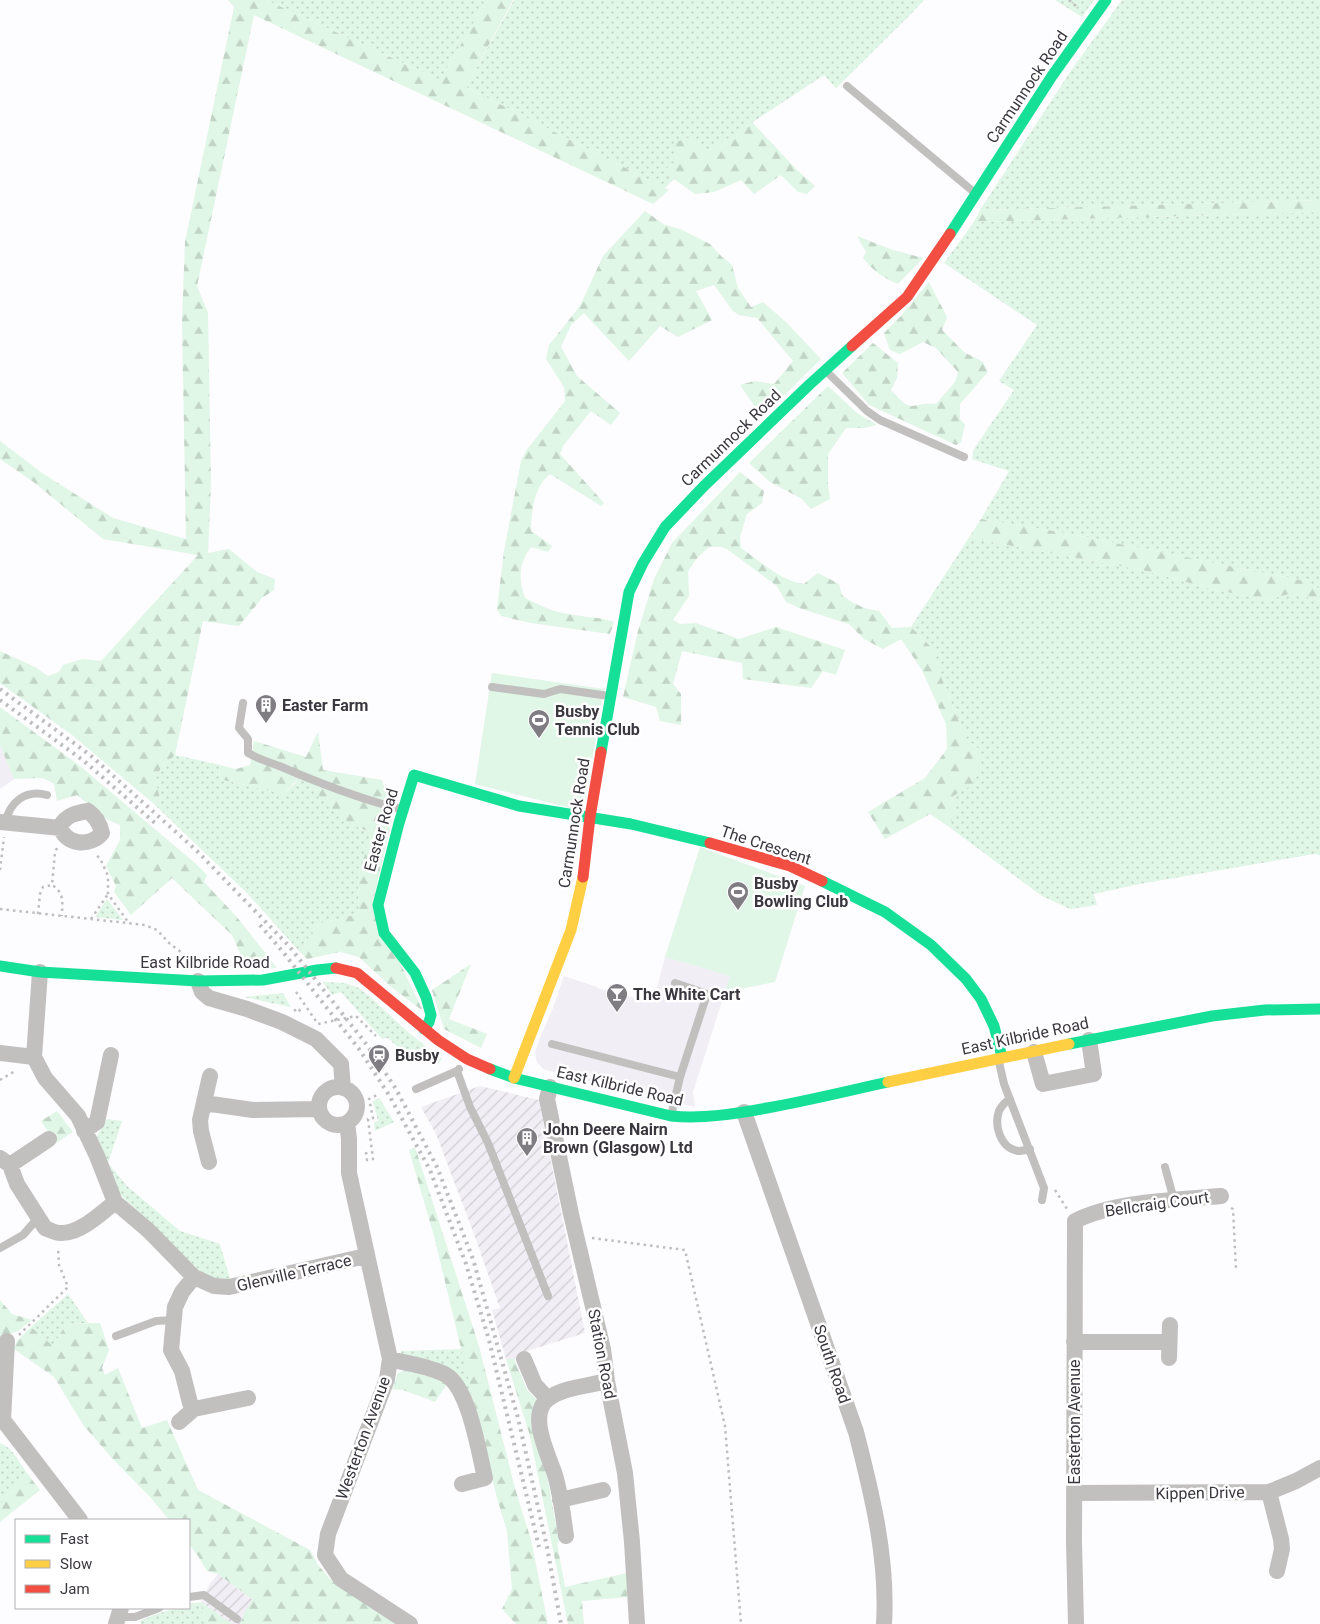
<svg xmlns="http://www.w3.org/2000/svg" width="1320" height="1624" font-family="Roboto,sans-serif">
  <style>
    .built { fill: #f1eef5 }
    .industrial { fill: url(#industrial-furrows) }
    .grass { fill: url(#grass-dots) }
    .forest { fill: url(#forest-firs) }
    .garden { fill: #e0f6e6 }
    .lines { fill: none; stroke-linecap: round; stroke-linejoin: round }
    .path { stroke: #bfbdbd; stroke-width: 2.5; stroke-dasharray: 2.5 4; stroke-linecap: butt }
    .lane { stroke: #c1c0be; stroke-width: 8 }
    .street { stroke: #c1c0be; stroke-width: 16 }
    .fast { stroke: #16e098; stroke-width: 11 }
    .slow { stroke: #ffcf43; stroke-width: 11 }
    .jam { stroke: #f24e42; stroke-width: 11 }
    .rail { stroke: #bdbbbc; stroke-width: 4; stroke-dasharray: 2.5 5; stroke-linecap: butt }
    .path-bridge { stroke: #bfbdbd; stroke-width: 2.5; stroke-dasharray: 2.5 4; stroke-linecap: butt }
    .labels { text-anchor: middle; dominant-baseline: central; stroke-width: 5; stroke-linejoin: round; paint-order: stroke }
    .street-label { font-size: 16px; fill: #3b373f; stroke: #fff }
    .poi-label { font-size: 16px; font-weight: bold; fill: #3b373f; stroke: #fff; text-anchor: start }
  </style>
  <defs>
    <pattern id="industrial-furrows" width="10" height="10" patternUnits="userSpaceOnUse" patternTransform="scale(1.25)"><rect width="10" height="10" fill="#f1eef5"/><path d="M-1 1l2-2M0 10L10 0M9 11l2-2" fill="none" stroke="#d0cdd3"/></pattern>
    <pattern id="grass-dots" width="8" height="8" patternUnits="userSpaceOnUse" patternTransform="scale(1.25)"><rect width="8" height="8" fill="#e0f6e6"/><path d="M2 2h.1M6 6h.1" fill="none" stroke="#c1d4c6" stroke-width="1.8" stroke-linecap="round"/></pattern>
    <pattern id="forest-firs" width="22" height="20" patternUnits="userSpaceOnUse" patternTransform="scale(1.25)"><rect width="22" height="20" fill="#e0f6e6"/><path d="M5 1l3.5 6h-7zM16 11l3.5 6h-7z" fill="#c1d4c6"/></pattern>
  </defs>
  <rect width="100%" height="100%" fill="#fdfcfe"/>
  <path class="built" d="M0,745L14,779L0,789Z
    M665,957L730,976L693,1092L695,1107L564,1075L543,1069L537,1062L535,1053L539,1040L553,1008L564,976L597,987V988L653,1003Z"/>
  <path class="industrial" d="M480,1086L539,1100L585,1333L530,1350L514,1359H506L492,1310L500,1308L474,1234L436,1134L421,1107Z
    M218,1574L254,1601L245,1611L240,1624H232L201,1602L209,1585Z"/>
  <path class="grass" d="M266,0H487L440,80Z
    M514,0H924L909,16L836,88L824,75L709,151L698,141L674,151L676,161L667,168L674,179L665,188L466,87Z
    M1055,0H1094L1082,17Z
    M1122,0H1320V200L980,210L1070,72Z
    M1320,212V589L1300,580L1065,533L981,519L1009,471L972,459L974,449L1014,390L999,381L1037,325L944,263L974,222Z
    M970,536L986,541L1142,570L1212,589L1266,600L1293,593L1320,601V855L1314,854L1139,884L1094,894L1097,905L1070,909L1042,896L949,827L955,811L953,796L979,749L967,740L945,688L932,648L911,627Z
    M175,755L220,765L219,779L284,794L295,783L298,778L316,785L360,829L372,832L358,879L359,914L321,923L313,930L300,952L248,894L154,804L160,798L155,779L161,768Z
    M107,899L123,920L95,917Z
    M323,982L345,983L359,988L369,996L409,1033L442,1059L437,1065L427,1052L410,1061L404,1053L388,1038L382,1039L341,992L332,995Z
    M283,993L291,1007L244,997Z
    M379,1098L394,1122L375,1131L374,1122L378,1121L373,1101Z
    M107,1119L122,1121L108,1163L127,1186L180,1231L220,1244L230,1279H215L204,1275L123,1197L116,1188L97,1136Z
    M68,1294L88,1323L66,1324L53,1347L31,1327Z
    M462,1349L474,1401L458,1381L401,1358V1351Z
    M0,1443C12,1447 20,1463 27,1473L0,1505Z
    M201,1602L203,1619L211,1624H141L140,1621C156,1614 171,1608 189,1608V1604Z"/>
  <path class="forest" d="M228,0H266L440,80L487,0H513L466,87L669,190L653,204L254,15L197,286L208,313L211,485L208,553L229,549L257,572L275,579L274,590L262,598L239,626L203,621L175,755L161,768L155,779L160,798L154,804L72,735L0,683V651L35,667L48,676L59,672L63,665L82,659L101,661L198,555L103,539L35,483L0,459V441L42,473L113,518L186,539L182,321L185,242L234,7Z
    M752,122L797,170L815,186L807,194L798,192L781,175L754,194L741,180L714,192L695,194L674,179L667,168L676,161L674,151L676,142L690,137L698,141L709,151Z
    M1320,200V212L974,222L980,210Z
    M645,211L665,225L680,229L710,244L722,257L732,265L738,288L751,307L763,302L785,321L821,359L762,417L740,385L754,381L774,384L793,361L757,318L739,315L733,311L714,285L696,291L712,320L678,337L660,326L629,361L584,313L571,325L561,347L577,376L620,413L611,425L591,411L563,446L560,454L604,503L601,506L550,474C534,486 531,512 531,531L552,546L548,552L531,547C519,563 518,578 525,598C535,603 547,609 558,612C577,617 596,616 614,622L610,634L531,623L501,616L497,609L504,551L521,461L526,451L565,401L564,387L546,359L549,345L580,306L603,256Z
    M857,236L890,249L923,258L898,284C884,278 873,271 863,258L866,252Z
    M929,282L947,317L942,330L964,352L983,362L988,372L960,404V419L965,425L961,442L956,445L869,405L842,373L873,343L898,363L897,378L891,390C914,416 909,402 936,404L955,382L958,372L936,348L923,342L900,354L890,350L884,333L901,316Z
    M828,386L857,413L877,425L865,428H846L828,454V484L830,499L811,509L802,499L770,482L749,463Z
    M740,472L764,491L762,503L747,514L740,537L741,548C760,561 781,581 804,584L818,573L839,584L842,595L850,601L864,608L879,611L892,628L911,627L932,648L945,688L967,740L979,749L980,764L972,785L953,796L955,811L949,827L930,814L885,839L868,812L925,778L947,749L946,724L922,670L901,639L883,649L864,639L849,624L799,608L786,602L777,586L727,549L721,547H709L698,557L688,571L689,596L673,620L680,624L696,623L739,639L776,627L845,650L836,675L823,671L811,688L743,679L742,663L682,651L673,684L681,694V725L660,721L656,707L623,697L638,631L654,579L672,543Z
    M981,519L1065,533L1300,580L1320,589V601L1293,593L1266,600L1212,589L1142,570L986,541L970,536Z
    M0,707L80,766L195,863L207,875L204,882L236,916L277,968L247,969L232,935L172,878L131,915L114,892L116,886L106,866L120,840V825L108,820L77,795L57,801L54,784L43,778L14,779L0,745Z
    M318,732L323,770L382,780L388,800L387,812L392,819L374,897L403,969L423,1011L390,986L359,957L340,952L307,959L300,952L313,930L321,923L359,914L358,879L371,832C346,825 330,809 314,790L316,785L298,778L284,794L219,779L220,765L236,769L250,765L254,741L306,757Z
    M471,964L449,1019L487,1034L481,1048L444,1029L432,990Z
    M57,1111L73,1132L56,1143L41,1121Z
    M415,1147L479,1346L515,1488L531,1540L548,1624H516L502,1609L512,1589L507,1531L497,1498L434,1236L409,1150Z
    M0,1300L12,1314L32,1320L18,1331L0,1337Z
    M100,1323L109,1350L102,1368L105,1375L118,1368L142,1428L167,1420L198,1490L310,1550L318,1565L329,1578L398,1624H240L245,1611L253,1600L218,1574L207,1571L198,1556L189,1544V1520H169L151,1498L112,1458L84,1426L54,1377L14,1349L17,1341L31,1327L53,1346L66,1324Z
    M506,1359H514L527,1390L537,1400L541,1454L549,1486L559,1542L557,1543L565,1587L627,1573V1597L582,1601L584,1624H568L530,1436Z
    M409,1369L436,1377L447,1384L435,1402L403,1390L392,1389L398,1373Z
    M27,1473L40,1490L0,1522V1505Z
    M201,1602L232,1624H211L203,1619Z"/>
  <path class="garden" d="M492,673L604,689L584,809L579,810L475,784Z
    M700,847L805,886L775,982L725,992L730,976L665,957Z"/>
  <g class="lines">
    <path class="path" d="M1069,0L1077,7
      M57,848L55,852L52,885C65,893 62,903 62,916
      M97,856L100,858L108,876V894L128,922
      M0,870L4,837
      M0,909L145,925L157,930L170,944L192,960
      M38,914L40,894L43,887L52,885
      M91,919L108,894
      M294,1011L298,1008L302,1014
      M0,1080L15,1071
      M366,1152L367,1160L373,1159L368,1119L373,1118L369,1099L377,1095
      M1055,1190L1067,1209
      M1231,1208L1233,1209L1236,1269
      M592,1238L685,1250L725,1426L741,1624
      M19,1335L68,1287L59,1265L58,1247"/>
    <path class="lane" d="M847,86L975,193
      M827,372L867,411L880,420L964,457
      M492,687L544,694L560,689L609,696
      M243,703L239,728L248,739V753C262,761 277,764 291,771C327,786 363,800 401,809
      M5,823C10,802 25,789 47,795
      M552,1044L680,1077
      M999,1062L1004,1084L1044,1188L1042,1200
      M457,1071L470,1107L488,1143L548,1296
      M416,1089L457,1071L459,1069
      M1010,1099C1005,1102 1002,1105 999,1111C994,1125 1000,1148 1018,1151C1021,1151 1026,1150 1030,1149
      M672,1112L680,1077L707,994L675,983
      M1165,1167L1174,1200
      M0,1248L23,1235L38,1218
      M116,1336L156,1321L174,1320
      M189,1597L204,1595L237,1619
      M120,1617H135L159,1608"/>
    <path class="street" d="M88,811C96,817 100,823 102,833C91,847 65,846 60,826C67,815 75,813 88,811Z
      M0,822L61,828
      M40,972L34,1057L45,1078L78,1116L97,1156L115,1202L149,1231L194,1277L182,1292L175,1307L171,1350L182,1371L190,1403L194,1409L248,1398
      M198,981L202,992L209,998L247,1009L282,1022L316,1039L341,1064L343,1088
      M1034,1052L1043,1084L1094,1074L1089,1040
      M0,1053L34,1057
      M550,1087L547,1099L571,1214L603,1349L607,1381L625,1473L632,1542L637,1624
      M319 1106a19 19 0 1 1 38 0a19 19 0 1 1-38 0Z
      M204,1103L253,1110L319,1109
      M744,1112L856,1432C872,1494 888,1559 884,1624
      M347,1123L349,1139V1173L390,1359L387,1379L328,1534L325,1555L341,1579L410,1624
      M84,1131L97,1122L111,1055
      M0,1158L10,1165L17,1184L45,1228C50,1230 55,1233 61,1233C79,1234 102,1213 115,1202
      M209,1162L201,1131L200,1120L210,1076
      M10,1165L49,1139
      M194,1277L214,1286L229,1287L366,1256
      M1074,1342H1169
      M1169,1358L1170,1325
      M390,1359C408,1364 430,1366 446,1375C469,1388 479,1453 485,1478L462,1484
      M524,1359L535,1385L548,1399
      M3,1420L7,1341
      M0,1421L3,1420L80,1520
      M179,1422L194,1409
      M1269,1492L1281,1539L1282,1549L1277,1571
      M1074,1493L1269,1492L1296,1481L1320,1468
      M560,1500L603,1490
      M566,1536C563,1516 561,1495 555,1475C549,1456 527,1415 548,1399C563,1387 589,1386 607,1381
      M116,1624L121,1608
      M1076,1624L1074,1542L1075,1221C1114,1201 1176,1200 1221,1196"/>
    <path class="fast" d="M950,234L1052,76L1106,0
      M601,752L629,592L643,563L665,527L704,486L809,385L852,346
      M822,881L885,912L931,945L966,979L981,999L994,1026L1002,1057
      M0,966L40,972L198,981L263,980L317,970L336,968
      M424,1029L429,1022L431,1015L426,997L415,973L384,933L378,905L399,823L414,775L519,806L631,824L710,843
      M1069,1044L1212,1016L1265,1010L1320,1009
      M490,1069L514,1078L671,1116C703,1119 735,1114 767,1108C807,1101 847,1091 888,1082"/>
    <path class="slow" d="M514,1078L571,930L583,877
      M888,1082L1069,1044"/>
    <path class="jam" d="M852,346L907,297L950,234
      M710,843L790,866L822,881
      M583,877L590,817L601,752
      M336,968L357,973L438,1040L467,1059L490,1069"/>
    <path class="rail" d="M0,689L90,755L196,850L289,946L367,1045L396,1089L437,1167L473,1259L518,1418L547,1547L561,1624
      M0,700L84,761L156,824
      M260,925L283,952L359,1049L389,1095L430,1170L466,1264L489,1340L539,1547"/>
    <path class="path-bridge" d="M296,992L318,1024L356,1016L376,1036"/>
  </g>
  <defs>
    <g id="building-pin" transform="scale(1.125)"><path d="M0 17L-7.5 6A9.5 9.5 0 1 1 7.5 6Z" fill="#7f7c82" stroke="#fff"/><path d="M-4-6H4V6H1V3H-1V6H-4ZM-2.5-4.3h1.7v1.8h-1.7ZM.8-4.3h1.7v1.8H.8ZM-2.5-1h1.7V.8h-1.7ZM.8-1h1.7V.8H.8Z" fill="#fff"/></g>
    <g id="stadium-pin" transform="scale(1.125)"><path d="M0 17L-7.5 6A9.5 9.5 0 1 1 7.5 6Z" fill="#7f7c82" stroke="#fff"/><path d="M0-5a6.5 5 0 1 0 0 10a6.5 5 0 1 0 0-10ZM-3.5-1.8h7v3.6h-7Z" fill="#fff"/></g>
    <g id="bar-pin" transform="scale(1.125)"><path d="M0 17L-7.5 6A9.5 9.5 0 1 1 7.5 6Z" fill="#7f7c82" stroke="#fff"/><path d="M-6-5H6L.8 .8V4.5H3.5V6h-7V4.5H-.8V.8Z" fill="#fff"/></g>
    <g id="station-pin" transform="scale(1.125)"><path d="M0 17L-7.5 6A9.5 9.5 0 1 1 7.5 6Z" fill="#7f7c82" stroke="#fff"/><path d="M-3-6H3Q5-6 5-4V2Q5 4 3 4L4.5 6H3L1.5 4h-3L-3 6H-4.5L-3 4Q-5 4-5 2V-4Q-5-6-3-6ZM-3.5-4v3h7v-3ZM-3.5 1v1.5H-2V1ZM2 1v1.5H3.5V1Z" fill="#fff"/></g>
  </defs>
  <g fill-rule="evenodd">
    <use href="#building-pin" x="266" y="705"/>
    <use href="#stadium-pin" x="539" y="720"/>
    <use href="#stadium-pin" x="738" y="892"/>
    <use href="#bar-pin" x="617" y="994"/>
    <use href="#station-pin" x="379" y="1055"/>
    <use href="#building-pin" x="527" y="1138"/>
  </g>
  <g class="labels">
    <g class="street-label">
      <text transform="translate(1027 87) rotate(-56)">Carmunnock Road</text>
      <text transform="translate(731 438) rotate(-44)">Carmunnock Road</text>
      <text transform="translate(574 823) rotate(-81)">Carmunnock Road</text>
      <text transform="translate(381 830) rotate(-74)">Easter Road</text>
      <text transform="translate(766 845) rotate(18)">The Crescent</text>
      <text x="205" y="962">East Kilbride Road</text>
      <text transform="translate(1025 1036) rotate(-12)">East Kilbride Road</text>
      <text transform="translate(620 1086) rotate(13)">East Kilbride Road</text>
      <text transform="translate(1157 1204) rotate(-8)">Bellcraig Court</text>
      <text transform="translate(294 1273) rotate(-13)">Glenville Terrace</text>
      <text transform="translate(602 1354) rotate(79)">Station Road</text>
      <text transform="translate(832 1364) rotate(71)">South Road</text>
      <text transform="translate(1074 1422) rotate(-90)">Easterton Avenue</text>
      <text transform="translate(363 1438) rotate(-70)">Westerton Avenue</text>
      <text transform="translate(1200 1493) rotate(-1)">Kippen Drive</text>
    </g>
    <g class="poi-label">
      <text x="282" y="705">Easter Farm</text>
      <text x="555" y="711">Busby<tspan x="555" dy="18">Tennis Club</tspan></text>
      <text x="754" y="883">Busby<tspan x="754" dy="18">Bowling Club</tspan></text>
      <text x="633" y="994">The White Cart</text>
      <text x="395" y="1055">Busby</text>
      <text x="543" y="1129">John Deere Nairn<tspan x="543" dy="18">Brown (Glasgow) Ltd</tspan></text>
    </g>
  </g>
  <rect x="15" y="1519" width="175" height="90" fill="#ffffff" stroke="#b1afb2"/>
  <rect x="25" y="1535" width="25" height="8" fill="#16e098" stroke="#b1afb2"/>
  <text x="60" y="1544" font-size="15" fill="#3b373f">Fast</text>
  <rect x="25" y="1560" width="25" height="8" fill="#ffcf43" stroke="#b1afb2"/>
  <text x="60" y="1569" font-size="15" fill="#3b373f">Slow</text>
  <rect x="25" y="1585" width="25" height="8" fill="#f24e42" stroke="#b1afb2"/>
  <text x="60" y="1594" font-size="15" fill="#3b373f">Jam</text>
</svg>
